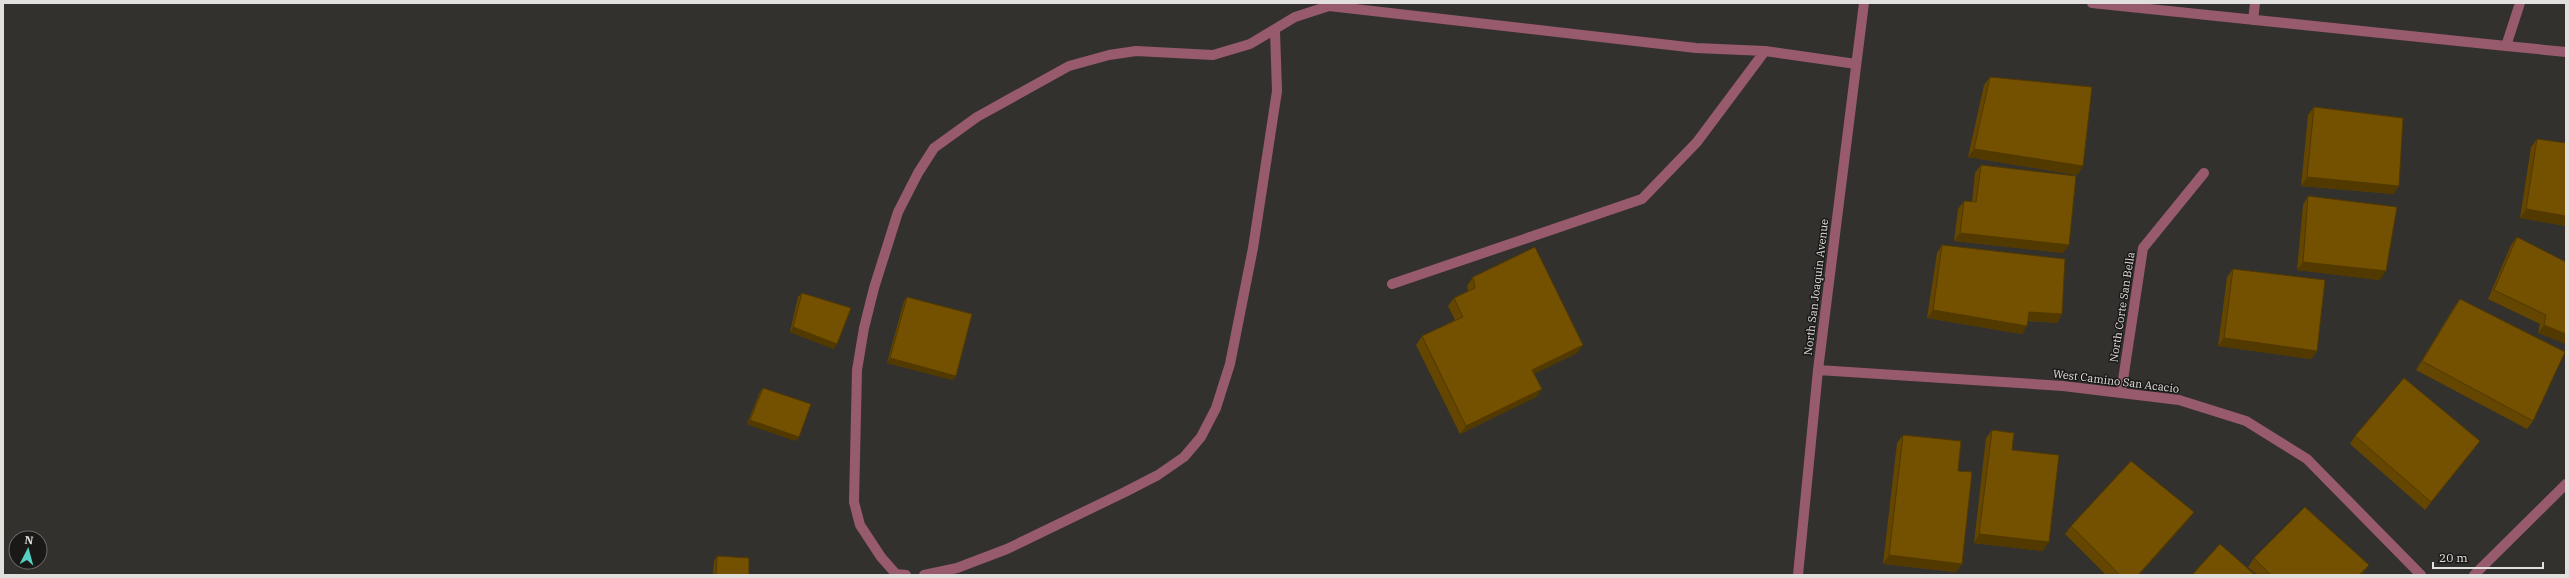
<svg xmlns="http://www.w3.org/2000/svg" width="2569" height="578" font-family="'IBM Plex Serif',serif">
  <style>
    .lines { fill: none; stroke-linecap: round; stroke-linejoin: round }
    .minor { stroke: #975b6d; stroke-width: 10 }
    .wall { fill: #644600 }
    .shaded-wall { fill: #513900 }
    .building { fill: #745100; stroke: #513900 }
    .labels { text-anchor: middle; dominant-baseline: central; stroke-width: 3; stroke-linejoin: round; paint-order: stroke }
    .street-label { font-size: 11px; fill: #e2e0de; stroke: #1a1917 }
  </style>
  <rect width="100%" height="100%" fill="#33312d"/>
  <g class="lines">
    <path class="minor" d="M2092,3L2506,46L2520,3
      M2253,20L2255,3
      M2506,46L2566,52
      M1392,284L1642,199L1697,142L1765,51L1856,64
      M1818,370L2063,386L2179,400L2246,421L2307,459L2421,575
      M2121,393L2143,248L2204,173
      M906,575L896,574L881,557L860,525L854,502L857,370L864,328L874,288L898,212L918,173L934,148L977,117L1069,66L1109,55L1136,51L1213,55L1250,44L1295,17L1329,6L1696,48L1765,51
      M924,575L957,568L1007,549L1125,492L1158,475L1184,457L1201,437L1216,408L1230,364L1253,248L1277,91L1275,31
      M1798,575L1818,370L1864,3
      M2474,575L2566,484"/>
  </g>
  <path class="wall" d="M1990,77L2083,166L2077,175L1968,157L1984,85Z
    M2314,107L2394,194L2301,186L2308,115Z
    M2537,139L2566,143V226L2520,218L2531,147Z
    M1981,165L2063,253L1954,241L1958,209L1964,201L1972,202L1975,173Z
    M2308,196L2380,280L2297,270L2303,205Z
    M2517,237L2566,344L2538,333L2540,324L2488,299L2511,245Z
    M1942,245L2062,314L2057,323L2028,321L2022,334L1927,318L1937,253Z
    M2233,269L2317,351L2311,359L2218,346L2227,277Z
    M1473,277L1577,353L1534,374L1542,389L1536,397L1460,434L1416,345L1422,336L1455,320L1448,306L1454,298L1468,291L1467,286Z
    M802,293L834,349L790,332L798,297Z
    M907,297L956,376L953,380L887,363L904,301Z
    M2460,299L2533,421L2527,429L2416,370L2454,307Z
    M763,388L796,441L747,424L760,392Z
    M1992,430L2012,450L2043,551L1974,543L1986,438Z
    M1903,435L1958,471L1962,564L1956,572L1883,564L1897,443Z
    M2355,436L2474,449L2425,510L2350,444Z
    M2194,512L2188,520L2139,575H2106L2065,534L2071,526Z
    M717,556L749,575H713L714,561Z
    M2254,558L2369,565L2362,575H2257L2248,567Z"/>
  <path class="shaded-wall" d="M1974,149L2083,166L2077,175L1968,157Z
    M2307,177L2399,186L2394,194L2301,186Z
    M2526,209L2566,216V226L2520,218Z
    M1960,233L2069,245L2063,253L1954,241Z
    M2303,262L2386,271L2380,280L2297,270Z
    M1933,310L2027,326L2022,334L1927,318Z
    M2029,312L2062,314L2057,323L2023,320Z
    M2544,325L2566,334V344L2538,333Z
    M793,327L837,344L834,349L790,332Z
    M2224,338L2317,351L2311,359L2218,346Z
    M1583,345L1577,353L1526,378L1532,370Z
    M890,358L956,376L953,380L887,363Z
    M1542,389L1536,397L1460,434L1466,426Z
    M750,420L799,437L796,441L747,424Z
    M2480,441L2474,449L2425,510L2431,502Z
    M2194,512L2188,520L2139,575H2138Z
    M1979,534L2049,542L2043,551L1974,543Z
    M1889,555L1962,564L1956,572L1883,564Z
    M2369,565L2362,575H2359Z"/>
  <path class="building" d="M1990,77L2092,87L2083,166L1974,149Z
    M2314,107L2403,118L2399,186L2307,177Z
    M2537,139L2566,143V216L2526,209Z
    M1981,165L2076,176L2069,245L1960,233L1964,201L1976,202Z
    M2308,196L2397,207L2386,271L2303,262Z
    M2517,237L2566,262V334L2544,325L2546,315L2494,290Z
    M1942,245L2065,259L2062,314L2029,312L2027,326L1933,310Z
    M1535,247L1583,345L1532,370L1542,389L1466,426L1422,336L1463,317L1454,298L1475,288L1473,277Z
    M2233,269L2325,280L2317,351L2224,338Z
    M802,293L851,308L837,344L793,327Z
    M907,297L972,314L956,376L890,358Z
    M2460,299L2565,352L2533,421L2422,361Z
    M2404,378L2480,441L2431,502L2355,436Z
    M763,388L811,404L799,437L750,420Z
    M1992,430L2014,433L2012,450L2059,455L2049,542L1979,534Z
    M1903,435L1961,441L1958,471L1972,472L1962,564L1889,555Z
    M2131,461L2194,512L2138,575H2120L2071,526Z
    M2305,507L2369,565L2359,575H2271L2254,558Z
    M2220,544L2255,575H2192Z
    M717,556L749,558V575H716Z"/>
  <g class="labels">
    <g class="street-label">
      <text transform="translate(1816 287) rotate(-83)">North San Joaquin Avenue</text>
      <text transform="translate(2122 307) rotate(-81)">North Corte San Bella</text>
      <text transform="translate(2116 381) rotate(7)">West Camino San Acacio</text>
    </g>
  </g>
  <rect width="2569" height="578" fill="none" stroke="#e2e0de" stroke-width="8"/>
  <g transform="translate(28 550) rotate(6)"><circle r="19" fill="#1a1917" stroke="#6a6967"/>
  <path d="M0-3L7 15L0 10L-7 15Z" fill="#57cec2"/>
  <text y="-6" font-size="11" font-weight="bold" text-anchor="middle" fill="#e2e0de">N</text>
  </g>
  <path d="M2433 562v6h110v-6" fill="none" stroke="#e2e0de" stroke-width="2"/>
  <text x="2439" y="562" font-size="12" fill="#e2e0de" stroke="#1a1917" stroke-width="3" paint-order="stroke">20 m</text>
</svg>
